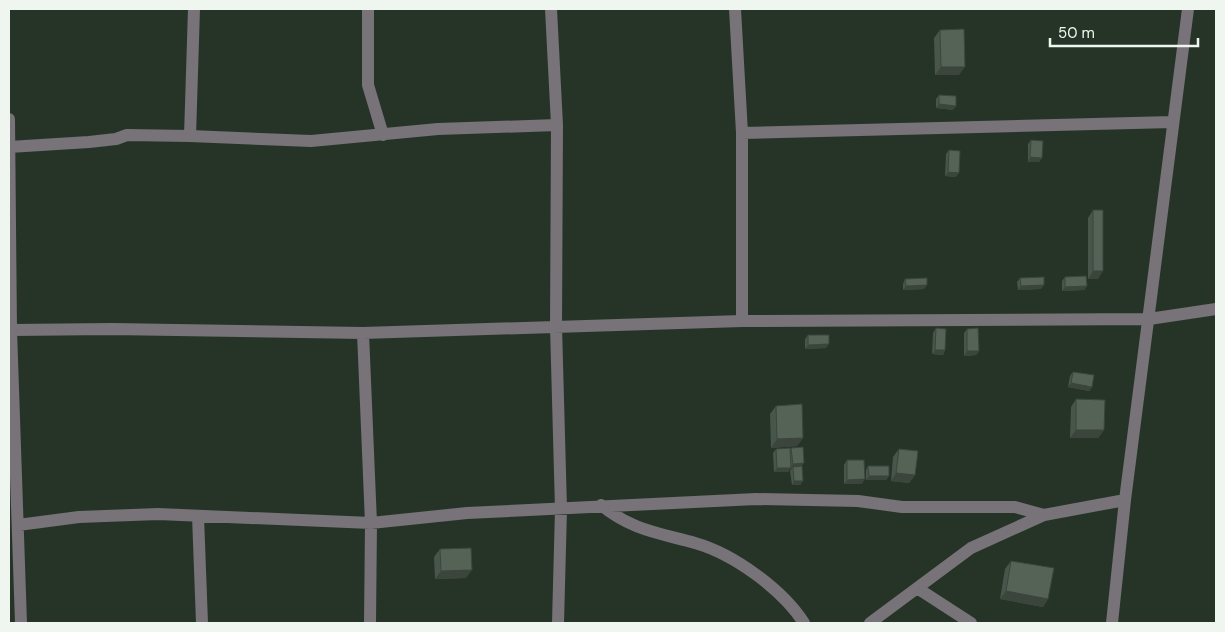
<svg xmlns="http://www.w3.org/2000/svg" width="1225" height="632" font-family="'DM Sans',sans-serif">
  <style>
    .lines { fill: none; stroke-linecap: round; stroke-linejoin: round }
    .minor { stroke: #787279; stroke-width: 12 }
    .wall { fill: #48554a }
    .shaded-wall { fill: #3b453c }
    .building { fill: #546356; stroke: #3b453c }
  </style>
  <rect width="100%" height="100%" fill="#263428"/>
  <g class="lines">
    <path class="minor" d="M194,9L190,136L311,141L438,129L557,125
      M368,9V85L383,135
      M551,9L557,125L556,326L561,509L558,623
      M735,9L742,133V321
      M9,119L11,330L21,623
      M742,133L1172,122
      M9,147L89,142L116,139L127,135L190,136
      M11,330L112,329L363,333L742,321L1149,319L1216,309
      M363,333L371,523L370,623
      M601,505C631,530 659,533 695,543C734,554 783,590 804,623
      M198,516L202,623
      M18,525L79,517L158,514L371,523L467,513L756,499L858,501L902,507H1015L1044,515
      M917,588L971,623
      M870,623L971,548L1044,515L1125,500
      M1112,623L1125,500L1188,9"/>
  </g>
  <path class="wall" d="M940,30L959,75H935L934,38Z
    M939,95L953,110L936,108V99Z
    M1031,140L1042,158L1039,162H1028V144Z
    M949,150L956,177L945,176L946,154Z
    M1093,210L1098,279H1088V218Z
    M1065,277L1087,286L1084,290L1062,291V281Z
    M1020,278L1041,289L1018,290L1017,282Z
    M905,279L924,289L903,290V284Z
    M936,328L945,350L943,355L932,354L933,333Z
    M967,329L979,351L976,355L964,356V333Z
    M808,335L826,348L805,349V339Z
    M1073,372L1092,387L1089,391L1068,387L1070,376Z
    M1076,399L1104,430L1098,438H1070L1071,407Z
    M776,406L803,438L797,446L771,448L770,414Z
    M791,448L802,466L803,481L800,485H792L790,471L792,468L790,469L788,472H774L773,453L776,449H790Z
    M899,449L915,475L909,483L891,481L893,457Z
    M847,460L862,484H844V465Z
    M868,466L889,476L886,480H866V470Z
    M440,549L466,578L435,579L434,557Z
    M1011,561L1048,599L1043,607L1000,599L1005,569Z"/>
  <path class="shaded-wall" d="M941,67H965L959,75H935Z
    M939,104L956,106L953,110L936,108Z
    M1030,157L1042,158L1039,162H1028Z
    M948,172L959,173L956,177L945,176Z
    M1093,271H1103L1098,279H1088Z
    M927,285L924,289L903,290L906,286Z
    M1044,285L1041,289L1018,290L1021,286Z
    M1087,286L1084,290L1062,291L1065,287Z
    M829,344L826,348L805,349L808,345Z
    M935,350H945L943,355L932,354Z
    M967,351H979L976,355L964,356Z
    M1071,383L1092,387L1089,391L1068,387Z
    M1076,430H1104L1098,438H1070Z
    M803,438L797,446L771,448L777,439Z
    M804,463L801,467H793L792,468L790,469L788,472H774L777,468H790L793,464Z
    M896,473L915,475L909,483L891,481Z
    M869,476H889L886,480H866Z
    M865,479L862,484H844L847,480Z
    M794,481H803L800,485H792Z
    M472,570L466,578L435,579L441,571Z
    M1006,591L1048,599L1043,607L1000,599Z"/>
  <path class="building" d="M964,29L965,67H941L940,30Z
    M939,95L956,96V106L939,104Z
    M1031,140L1043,141L1042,158L1030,157Z
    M949,150L960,151L959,173L948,172Z
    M1093,210H1103V271H1093Z
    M1086,276L1087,286L1065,287V277Z
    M1044,277V285L1021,286L1020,278Z
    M927,278V285L906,286L905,279Z
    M936,328L946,329L945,350H935Z
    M978,328L979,351H967V329Z
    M808,335H829V344L808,345Z
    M1073,372L1094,375L1092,387L1071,383Z
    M1076,399L1105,400L1104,430H1076Z
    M802,404L803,438L777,439L776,406Z
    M803,447L804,463L793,464L791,448Z
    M790,448L791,468H777L776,449Z
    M899,449L918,451L915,475L896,473Z
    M847,460H864L865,479L847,480Z
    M802,466L803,481H794L793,467Z
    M868,466H889V476H869Z
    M471,548L472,570L441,571L440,549Z
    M1011,561L1054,568L1048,599L1006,591Z"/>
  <rect width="1225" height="632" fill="none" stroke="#eef6ef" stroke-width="20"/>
  <path d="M1050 38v8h148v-8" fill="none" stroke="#eef6ef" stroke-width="2.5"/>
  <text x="1058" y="38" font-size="15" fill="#eef6ef" stroke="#263428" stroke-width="4" paint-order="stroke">50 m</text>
</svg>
